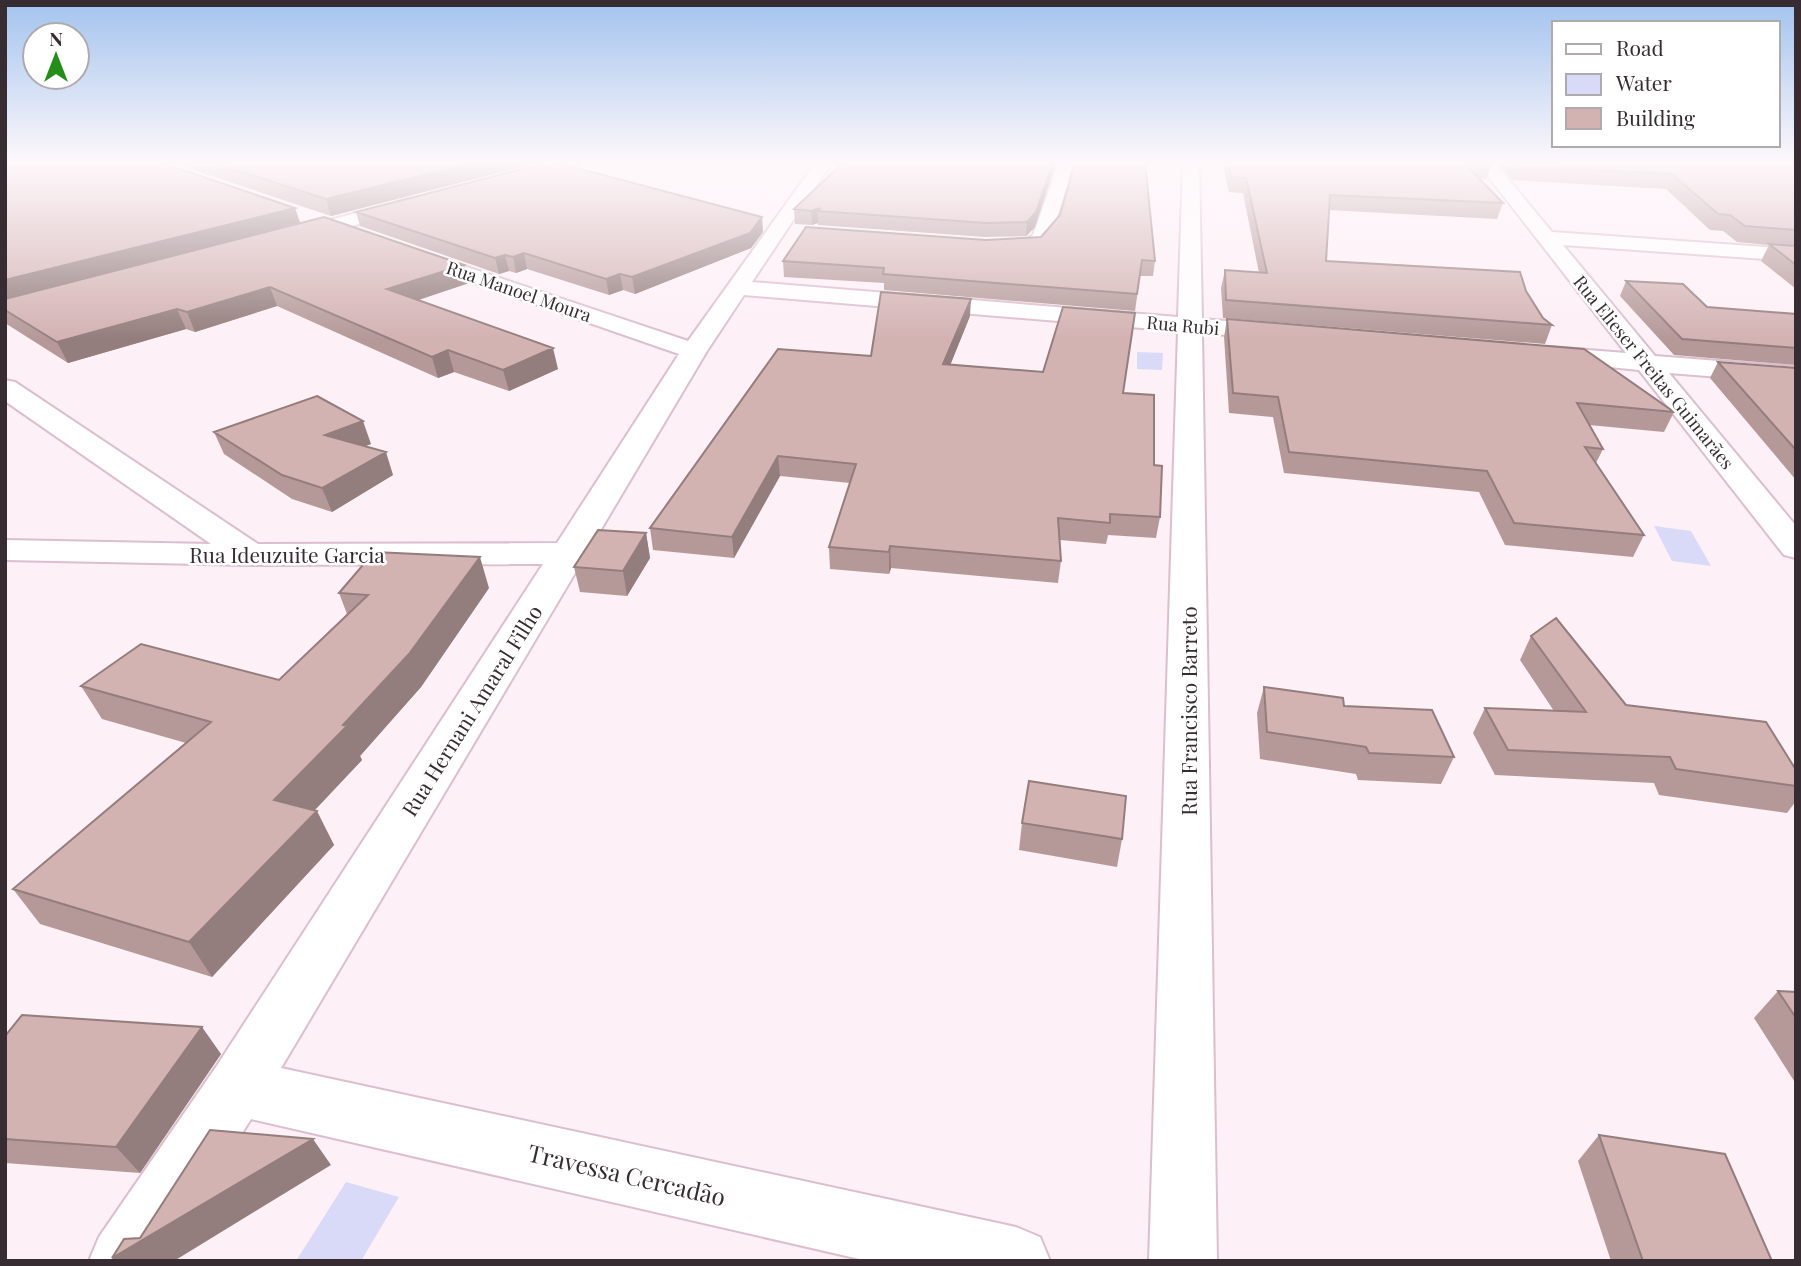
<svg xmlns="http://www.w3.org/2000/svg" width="1801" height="1266" font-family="'Playfair Display',serif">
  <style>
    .water { fill: #d9daf8 }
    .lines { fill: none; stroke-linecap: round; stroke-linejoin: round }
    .minor-casing { stroke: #dcbecd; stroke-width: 4 }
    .minor { fill: #fff; fill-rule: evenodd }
    .wall { fill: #b59999 }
    .shaded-wall { fill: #947d7d }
    .building { fill: #d3b2b2; stroke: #947d7d; stroke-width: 2 }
    .labels { text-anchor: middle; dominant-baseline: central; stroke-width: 5; stroke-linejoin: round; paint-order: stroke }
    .far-street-label { font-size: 18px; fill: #372c32; stroke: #fff }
    .street-label { font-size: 21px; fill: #372c32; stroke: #fff }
    .near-street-label { font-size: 24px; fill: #372c32; stroke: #fff }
  </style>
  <rect width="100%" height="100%" fill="#fdf0f6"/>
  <path class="water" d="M1137,352L1163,353L1162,370L1137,369Z
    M1654,526L1691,531L1711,566L1672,561Z
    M346,1182L399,1197L361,1261H296Z"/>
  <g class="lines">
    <g class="minor-casing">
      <path id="minor" d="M551,162H578L576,166L511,183L502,178L505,174Z
        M816,162H832L752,282L1178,317L1183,162H1199L1202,319L1276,325L1285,327L1288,332L1285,337L1276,339L1202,333L1217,1261H1149L1178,331L744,295L707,351L281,1068L1016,1227L1040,1237L1050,1261H868L251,1119L162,1261H89L99,1237L216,1067L543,564L250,565L5,560V540L211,544L5,401V380L15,382L258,544L557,543L679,354L411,261L407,257L411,253H425L688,341Z
        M1059,162H1075L1049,241L1040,249L1033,251H988L985,247L988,243L1027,239L1033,235Z
        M1477,162H1494L1552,232L1796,249V261L1563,245L1655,356L1796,367V383L1669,373L1796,526V558L1784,555L1639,370L1540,360L1536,355L1540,350L1549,347L1626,353Z
        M409,199L416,201L418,205L416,209L292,242L285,240L282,236L285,232Z"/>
    </g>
    <use href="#minor" class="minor"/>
  </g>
  <path class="wall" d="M5,162L301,223L469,283L419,300L558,369L509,391L454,372L438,378L277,306L195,332L186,329L68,363L5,323Z
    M170,162H529L528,165L331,216Z
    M1056,162L1035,227L1026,236L985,237L818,225V223L812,225L795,224L794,209Z
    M1222,162H1489L1491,164L1487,179L1479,178L1503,203L1497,219L1329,210L1326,261L1526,291L1543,318L1552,325L1545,344L1223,318L1221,288L1225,270L1259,273L1243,193L1229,192Z
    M1497,162H1796V289L1761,261L1769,245L1737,242L1723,231L1710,230L1666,189L1512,180Z
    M356,212L763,232L751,248L635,294L623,290L609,295L527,269L516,273L509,271L499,274L360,226Z
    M1060,215L1155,261L1153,276H1140L1135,311L884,290V283L784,277L783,261L986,240L1041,237Z
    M1626,281L1707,307L1796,314V365L1674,355L1620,296Z
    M970,316L950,365L1123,393L1154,465L1160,517L1156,538L1108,535L1106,544L1060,540L1061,561L1058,583L891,568L889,574L830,569L829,547L850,483L780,476L734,558L653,550L650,528L871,356Z
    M1227,319L1674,412L1664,432L1589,425L1603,449L1596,463L1644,535L1633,557L1505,545L1479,492L1284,473L1273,417L1229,413L1224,337Z
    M1718,362L1796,368V480L1710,378Z
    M214,432L371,444L364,446L393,475L332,512L292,499L224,454Z
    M646,533L650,558L627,596L580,592L574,567Z
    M489,588L421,687L360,756L362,760L315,810L334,845L212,977L40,924L13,889L186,743L102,719L81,686L279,680L347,614L339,593Z
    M1531,636L1626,705L1796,770V801L1787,813L1659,795L1654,783L1495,775L1473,733L1485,708L1554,711L1520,660Z
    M1264,687L1344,706L1454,757L1441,784L1358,780L1356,774L1260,759L1257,713Z
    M1022,823L1122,839L1117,867L1019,850Z
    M1778,991L1796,992V1084L1754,1018Z
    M5,1036L221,1054L140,1173L5,1163Z
    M1599,1135L1772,1261H1611L1578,1161Z"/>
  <path class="shaded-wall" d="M476,162H529L528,165L331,216L326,199Z
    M1053,162H1056L1035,227L1026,236L1027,222Z
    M295,208L301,225L5,302V280Z
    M820,208L817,211L818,223L812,225L811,211Z
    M762,217L763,232L751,248L635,294L632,277Z
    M524,253L527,269L516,273L513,257Z
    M505,255L509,271L499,274L495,258Z
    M464,265L469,283L393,308L387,289Z
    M620,274L623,290L609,295L606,279Z
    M270,287L277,306L195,332L187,312Z
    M971,299L970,316L943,383V364Z
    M177,309L186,329L68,363L57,342Z
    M553,348L558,369L509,391L503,370Z
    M448,350L454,372L438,378L432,357Z
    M363,421L371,444L334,458L325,435Z
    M386,452L393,475L332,512L322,488Z
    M778,456L780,476L734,558L732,537Z
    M646,533L650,558L627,596L623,571Z
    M890,546L891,568L889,574V552Z
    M480,557L489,588L421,687L360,756L362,760L292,834L274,800L343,725Z
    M317,811L334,845L212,977L189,942Z
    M202,1027L221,1054L140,1173L116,1147Z
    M313,1139L331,1165L174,1261H115L112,1258Z"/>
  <path class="building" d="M5,162H159L295,208L5,280Z
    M211,162H476L326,199Z
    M549,162H554L762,217L750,233L632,277L620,274L606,279L524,253L513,257L505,255L495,258L356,212Z
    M844,162H1053L1036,212L1027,222L986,223L817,211L820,208L811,211L794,209Z
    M1075,162H1145L1155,261L1142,260L1137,294L883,274L884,268L783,261L806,227L986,240L1041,237L1060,215Z
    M1228,162H1489L1491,164L1464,163L1503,203L1330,195L1326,261L1520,272L1526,291L1543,318L1552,325L1226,300L1225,270L1267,273L1246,178L1231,177Z
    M1514,162H1796V230L1745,226L1730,215L1718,214L1672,174L1517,165Z
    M324,217L464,265L387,289L553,348L503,370L448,350L432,357L270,287L187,312L177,309L57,342L5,310V299Z
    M1769,244L1796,246V265Z
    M1626,281L1683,284L1707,307L1796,314V348L1682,339Z
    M881,292L971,299L943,364L1043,372L1063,307L1135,313L1123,393L1154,395V465L1162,466L1160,517L1110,514V523L1058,518L1061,561L890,546L889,552L829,547L856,464L778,456L732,537L650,528L778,349L871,356Z
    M1227,319L1584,349L1674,412L1577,403L1603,449L1585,447L1644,535L1514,523L1487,471L1289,452L1278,397L1233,393Z
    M1718,362L1796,368V450Z
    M317,396L363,421L325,435L386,452L322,488L282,475L214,432Z
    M598,530L646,533L623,571L574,567Z
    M374,552L480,557L409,654L343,725L347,726L274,800L317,811L189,942L13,889L211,722L81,686L141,644L279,680L368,595L339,593Z
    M1556,618L1626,705L1766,722L1796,770V786L1676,769L1670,757L1508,750L1485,708L1586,712L1531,636Z
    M1264,687L1343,698L1344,706L1432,710L1454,757L1369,753L1366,747L1267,732Z
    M1029,781L1126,796L1122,839L1022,823Z
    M1778,991L1796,992V1018Z
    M22,1015L202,1027L116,1147L5,1139V1036Z
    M210,1130L313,1139L112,1258L124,1239L140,1238Z
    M1599,1135L1725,1154L1772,1261H1643Z"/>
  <linearGradient id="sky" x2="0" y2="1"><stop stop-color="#a2c3ee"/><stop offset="0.48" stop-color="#fef8fb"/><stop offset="1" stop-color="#fef8fb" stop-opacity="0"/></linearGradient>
  <rect width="1801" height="339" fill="url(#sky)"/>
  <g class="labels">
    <g class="far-street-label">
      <text transform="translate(519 291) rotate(19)">Rua Manoel Moura</text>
      <text transform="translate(1183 325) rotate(5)">Rua Rubi</text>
      <text transform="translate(1654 372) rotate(51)">Rua Elieser Freitas Guimarães</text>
    </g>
    <g class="street-label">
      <text x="287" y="554">Rua Ideuzuite Garcia</text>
      <text transform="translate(471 710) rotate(-58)">Rua Hernani Amaral Filho</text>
      <text transform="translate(1188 711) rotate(-90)">Rua Francisco Barreto</text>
    </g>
    <g class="near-street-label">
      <text transform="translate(627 1174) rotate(13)">Travessa Cercadão</text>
    </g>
  </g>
  <rect width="1801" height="1266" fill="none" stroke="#372c32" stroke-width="14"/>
  <rect x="1552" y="21" width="228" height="126" fill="#ffffff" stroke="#afabad" stroke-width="2"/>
  <rect x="1566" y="44" width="35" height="10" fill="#ffffff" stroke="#afabad" stroke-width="2"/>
  <text x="1616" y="56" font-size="21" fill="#372c32">Road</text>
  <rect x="1566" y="74" width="35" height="21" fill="#d9daf8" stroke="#afabad" stroke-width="2"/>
  <text x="1616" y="91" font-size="21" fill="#372c32">Water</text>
  <rect x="1566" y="108" width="35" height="21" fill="#d3b2b2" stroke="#afabad" stroke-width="2"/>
  <text x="1616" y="126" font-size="21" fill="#372c32">Building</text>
  <g transform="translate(56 56)"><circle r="33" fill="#ffffff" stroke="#afabad" stroke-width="2"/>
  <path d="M0-5L12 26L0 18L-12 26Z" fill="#229018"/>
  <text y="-10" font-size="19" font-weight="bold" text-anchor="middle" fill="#372c32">N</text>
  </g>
</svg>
